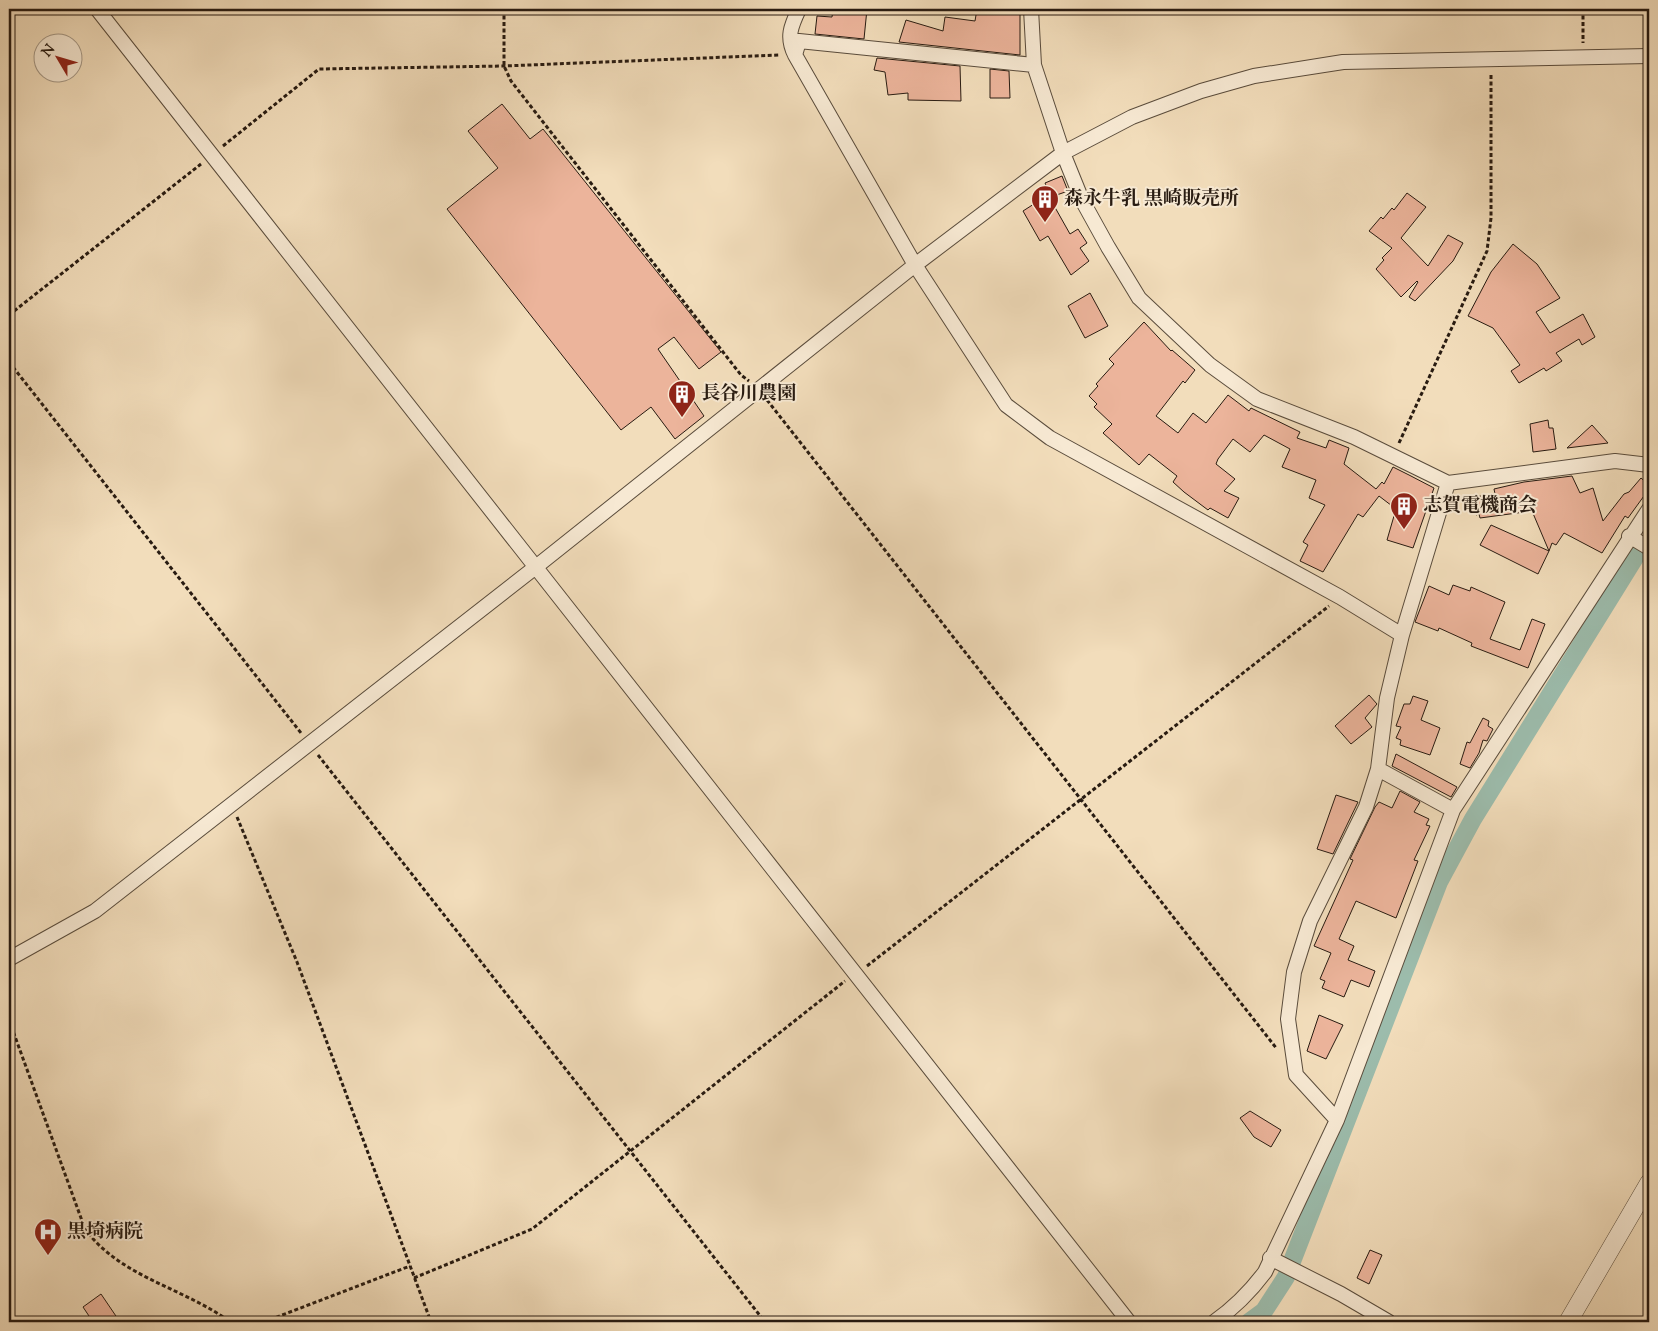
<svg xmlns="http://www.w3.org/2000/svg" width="1658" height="1331" font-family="'Sorts Mill Goudy','Noto Serif JP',serif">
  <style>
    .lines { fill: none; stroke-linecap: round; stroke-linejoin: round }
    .canal { stroke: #9cbcac; stroke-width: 18 }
    .building { fill: #ecb49b; stroke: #281b11 }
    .minor-casing { stroke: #5a4c3c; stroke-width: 16 }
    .tertiary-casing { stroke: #5a4c3c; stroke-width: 19 }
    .path { stroke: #281b11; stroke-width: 3; stroke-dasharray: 4 2.5; stroke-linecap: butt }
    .minor { stroke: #f7e9d3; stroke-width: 14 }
    .tertiary { stroke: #f7e9d3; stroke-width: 18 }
    .labels { text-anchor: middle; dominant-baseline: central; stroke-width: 4; stroke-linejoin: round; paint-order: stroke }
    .poi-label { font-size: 19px; font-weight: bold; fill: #281b11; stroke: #f7e9d3; text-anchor: start }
  </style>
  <rect width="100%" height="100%" fill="#f2ddbb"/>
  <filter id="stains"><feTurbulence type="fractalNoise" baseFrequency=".004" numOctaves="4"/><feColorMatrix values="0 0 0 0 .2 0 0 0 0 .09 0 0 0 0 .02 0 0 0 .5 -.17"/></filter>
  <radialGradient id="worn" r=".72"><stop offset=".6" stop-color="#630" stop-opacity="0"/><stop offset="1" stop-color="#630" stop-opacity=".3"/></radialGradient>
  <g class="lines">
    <path class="canal" d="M1249,1322L1264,1311L1286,1277L1439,882L1473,819L1636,556"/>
  </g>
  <path class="building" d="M833,9H867L864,39L815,34L817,16L832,17Z
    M977,9H1020V55L899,42L906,20L943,31L945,17L975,21Z
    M877,58L960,66L961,101L908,100V93L888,95L885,72L874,70Z
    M990,69L1009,71L1010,98H990Z
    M502,104L530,139L543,129L721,352L699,369L674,337L658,349L704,416L675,439L651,407L621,430L447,209L498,168L468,131Z
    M1062,176L1068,191L1051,197L1045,183Z
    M1407,193L1426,207L1401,238L1428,266L1448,235L1463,243L1453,261L1415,301L1409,297L1418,282L1417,281L1401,297L1376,269L1384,260L1382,258L1392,248L1369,231L1381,217L1383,219L1392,208L1394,210Z
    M1048,195L1070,234L1078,229L1087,243L1080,248L1089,261L1071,275L1048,236L1040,241L1023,211Z
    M1513,244L1537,264L1560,298L1536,312L1550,333L1583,314L1595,337L1582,345L1579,339L1556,353L1562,361L1546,371L1544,368L1519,383L1511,371L1520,365L1493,328L1468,316L1491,272Z
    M1090,293L1108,326L1085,338L1068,306Z
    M1144,322L1171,351L1172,350L1195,370L1185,383L1183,381L1156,416L1178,433L1193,413L1206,423L1228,395L1249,411L1251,408L1300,432L1297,438L1326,448L1329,440L1349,448L1344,464L1376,489L1382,482L1384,484L1393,467L1409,475L1434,488L1413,548L1387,540L1396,509L1379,496L1363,517L1358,514L1323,572L1300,561L1308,545L1303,542L1325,505L1309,498L1316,480L1282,467L1290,449L1264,435L1250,452L1233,439L1218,459L1216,464L1235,479L1224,491L1239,498L1228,518L1210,508L1208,510L1184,492L1173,482L1177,476L1149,454L1139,465L1103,433L1112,424L1094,407L1097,404L1089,396L1098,386L1096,384L1114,364L1109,359Z
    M1548,420L1549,428H1553L1556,449L1533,452L1530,424Z
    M1592,425L1608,443L1567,448Z
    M1572,476L1580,493L1593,488L1603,521L1624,494L1629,492L1641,478L1649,485V489L1628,518L1625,516L1602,553L1564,533L1556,545L1552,543L1549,551L1532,511L1480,518L1479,514L1476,515L1474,497L1495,494L1494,489L1524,482Z
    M1491,525L1549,551L1538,574L1480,545Z
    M1453,585L1470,591L1471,587L1505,602L1490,639L1520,650L1532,619L1545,624L1528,668L1471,646L1472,643L1439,628L1438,631L1415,622L1429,586L1449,595Z
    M1369,695L1377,704L1365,718L1372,727L1351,744L1335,726Z
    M1413,696L1428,701L1421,720L1440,728L1430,755L1400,745L1401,740L1396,738L1401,727L1396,726L1404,704H1410Z
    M1483,718L1489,721L1488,726L1493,729L1487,741L1483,740L1479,753L1470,768L1460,764L1467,742L1470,743Z
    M1396,754L1457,787L1451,797L1392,766Z
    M1400,791L1420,802L1414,812L1429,819L1426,825L1430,826L1414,860L1418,861L1396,918L1356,901L1339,939L1354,946L1348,960L1375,971L1369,987L1351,980L1344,997L1322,988L1325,981L1320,979L1331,953L1314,946L1353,860L1350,859L1375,807L1379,802L1392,808Z
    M1336,795L1358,802L1333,854L1317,849Z
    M1319,1015L1343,1025L1326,1059L1307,1051Z
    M1250,1111L1281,1130L1271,1147L1254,1137L1240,1118Z
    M1370,1250L1382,1255L1369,1284L1357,1278Z
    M101,1294L120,1322H93L83,1307Z"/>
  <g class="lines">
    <g class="minor-casing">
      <path id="minor" d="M97,9L1129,1322
        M799,9C791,26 786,37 795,55L915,265L1006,405L1050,438L1340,597L1402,635
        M1031,9L1034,65L1063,153L1082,200L1108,247L1139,298L1210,365L1257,399L1354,437L1448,483L1615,461L1649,465
        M795,55L799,41L1034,65
        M1629,536L1649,548
        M1378,769L1453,810
        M9,959L95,911L537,566L915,265L1063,153L1132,117L1201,91L1254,76L1343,62L1649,56
        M1337,1120L1296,1075L1288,1019L1294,972L1310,921L1366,807L1378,769L1387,698L1402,635L1448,483
        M1270,1258L1341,1294L1389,1322
        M1214,1322C1234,1308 1250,1292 1265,1272L1337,1120L1453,810L1649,509"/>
    </g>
    <g class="tertiary-casing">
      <path id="tertiary" d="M1568,1322L1649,1183"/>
    </g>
    <path class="path" d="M504,9V66L511,81L741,375L749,381
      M1583,9V43
      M223,146L319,69L504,66L779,55
      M9,315L201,164
      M9,362L301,733
      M767,400L1277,1049
      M1399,443L1487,251L1491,218V74
      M318,755L765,1322
      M237,817L297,962L431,1322
      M867,966L1329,606
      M9,1020L85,1229C121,1278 185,1288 230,1322
      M414,1278L532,1229L845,981
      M264,1322L410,1266"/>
    <use href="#minor" class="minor"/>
    <use href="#tertiary" class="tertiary"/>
  </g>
  <defs>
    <g id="building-pin" transform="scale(1.4375)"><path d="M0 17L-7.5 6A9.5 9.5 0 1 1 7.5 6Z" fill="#8f2418" stroke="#f7e9d3"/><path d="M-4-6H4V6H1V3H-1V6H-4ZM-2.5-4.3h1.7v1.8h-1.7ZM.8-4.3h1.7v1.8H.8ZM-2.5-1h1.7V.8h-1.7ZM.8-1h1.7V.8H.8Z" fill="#fff"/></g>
    <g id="hospital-pin" transform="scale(1.4375)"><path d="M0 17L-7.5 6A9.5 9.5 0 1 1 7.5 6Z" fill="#8f2418" stroke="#f7e9d3"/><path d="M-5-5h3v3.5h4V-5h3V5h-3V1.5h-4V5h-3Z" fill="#fff"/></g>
  </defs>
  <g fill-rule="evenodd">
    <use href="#building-pin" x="1045" y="199"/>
    <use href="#building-pin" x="682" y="394"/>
    <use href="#building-pin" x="1404" y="506"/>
    <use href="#hospital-pin" x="48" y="1232"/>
  </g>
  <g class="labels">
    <g class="poi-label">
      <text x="1064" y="199">森永牛乳 黒崎販売所</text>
      <text x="701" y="394">長谷川農園</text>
      <text x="1423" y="506">志賀電機商会</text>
      <text x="67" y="1232">黒埼病院</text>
    </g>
  </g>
  <rect width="1658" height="1331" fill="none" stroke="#f2ddbb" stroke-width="30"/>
  <rect x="10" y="10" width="1638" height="1311" fill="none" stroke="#281b11" stroke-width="2.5"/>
  <rect x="15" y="15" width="1628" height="1301" fill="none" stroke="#281b11"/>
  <g transform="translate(58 58) rotate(308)"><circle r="24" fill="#f7e9d3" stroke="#a49785"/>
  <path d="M0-4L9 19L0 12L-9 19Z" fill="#8f2418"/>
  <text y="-8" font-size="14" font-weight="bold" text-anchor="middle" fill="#281b11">N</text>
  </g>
  <rect width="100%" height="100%" filter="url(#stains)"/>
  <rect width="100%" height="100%" fill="url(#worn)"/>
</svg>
